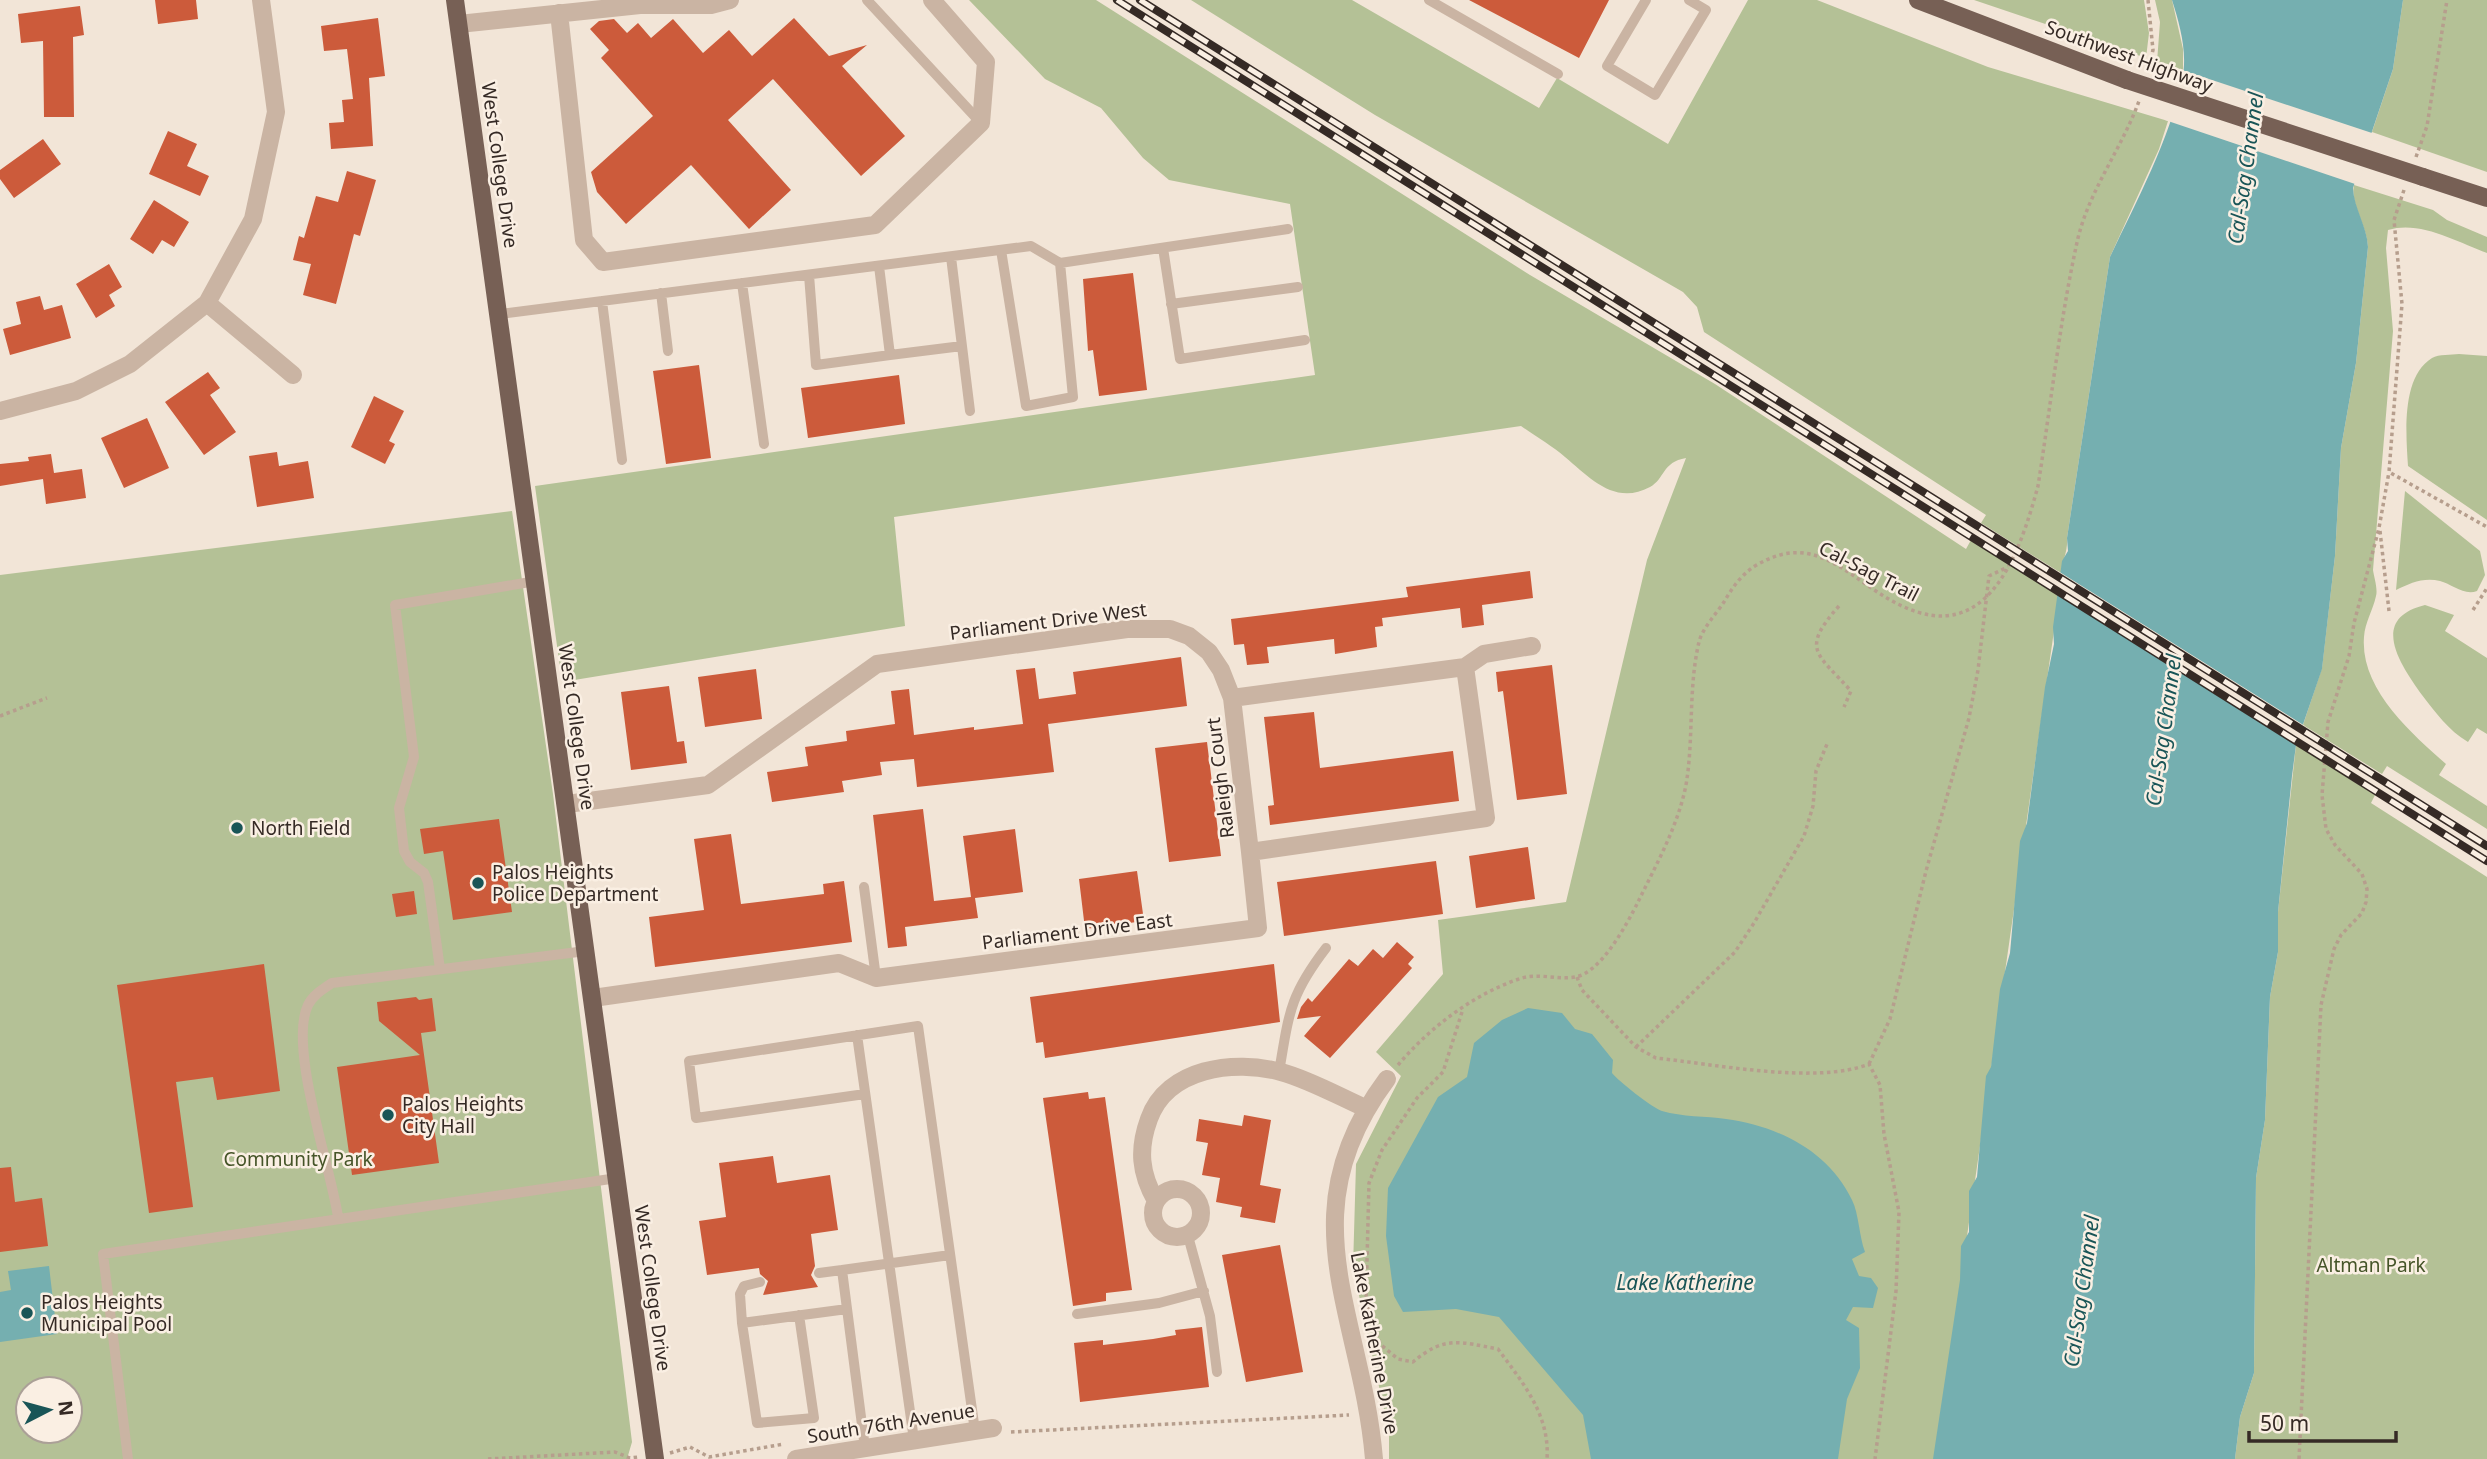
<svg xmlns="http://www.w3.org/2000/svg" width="2487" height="1459" font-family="'Noto Sans',sans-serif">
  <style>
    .green { fill: #b4c196; fill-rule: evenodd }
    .water { fill: #75afb0 }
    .pier { fill: #f2e5d7 }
    .building { fill: #cc5b3b }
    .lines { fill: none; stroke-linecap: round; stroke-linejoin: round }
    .path { stroke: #b69e8d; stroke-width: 3.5; stroke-dasharray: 3.5 3.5; stroke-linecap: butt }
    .lane { stroke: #cab4a3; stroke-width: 10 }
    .street { stroke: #cab4a3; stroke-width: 18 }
    .primary { stroke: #776055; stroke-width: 18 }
    .rail-casing { stroke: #352a25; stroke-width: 8 }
    .rail { stroke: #faefe3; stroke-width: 5; stroke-dasharray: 16; stroke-linecap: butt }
    .primary-bridge { stroke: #776055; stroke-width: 18 }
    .poi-dot { fill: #195557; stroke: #faefe3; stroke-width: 2.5 }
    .labels { text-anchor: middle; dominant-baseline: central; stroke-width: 5; stroke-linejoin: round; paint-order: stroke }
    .street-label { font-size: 19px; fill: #352a25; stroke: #faefe3 }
    .poi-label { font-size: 19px; fill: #352a25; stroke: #faefe3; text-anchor: start }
    .park-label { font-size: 19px; fill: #455428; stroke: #faefe3 }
    .water-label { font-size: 21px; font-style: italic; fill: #195557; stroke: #faefe3 }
  </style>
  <rect width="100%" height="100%" fill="#f2e5d7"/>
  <path class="green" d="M969,0H1096L1530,275L1715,384L1966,549L1971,540L2059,596L1935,1459H1389V1432L1353,1268L1356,1164L1401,1076L1376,1052L1443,974L1438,920L1566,902L1647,560L1686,458C1662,462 1665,479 1650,487C1615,506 1590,478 1565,457C1552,446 1535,436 1521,426L894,517L905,626L562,682L535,486L1315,375L1290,204L1169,180L1143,158L1101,108L1045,79Z
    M1191,0H1352L1539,108L1557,78L1668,144L1748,0H1817L1988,67L2168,121L2159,149L2110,257L2067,538C2068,551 2063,559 2061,573L1981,523L1986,515L1704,332L1697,307L1683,292L1375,115Z
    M1974,0H2144L2149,33L2146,58Z
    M2155,0H2172L2183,49V70L2157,62L2160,22Z
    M2403,0H2487V172L2372,132L2393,69Z
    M2354,185L2433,210L2447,220L2487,237V253C2457,242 2420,220 2388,230L2386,248L2393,331L2373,570C2374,577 2378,589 2376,596C2373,610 2365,622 2364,637C2360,689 2411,733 2446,764L2439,775L2487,806V829L2387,766L2382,774L2303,725L2322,668L2335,556L2341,448L2356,363L2368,247C2367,225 2350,205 2354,185Z
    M2459,354L2487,356V520L2408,466C2406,434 2401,377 2432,358C2439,354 2451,355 2459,354Z
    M2405,491L2480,551L2485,575L2477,591C2464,596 2452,584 2440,581C2424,577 2410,583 2396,590Z
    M512,511L553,794L632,1442L627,1459H0V575ZM28,1389H70V1431H28Z
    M2425,605L2454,615L2445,631L2487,658V734L2477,728L2468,742C2448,730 2436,713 2422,695C2401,665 2368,619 2425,605Z
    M2296,745L2375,795L2371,803L2487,877V1459H2235L2240,1417L2254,1373L2256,1178L2265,1120L2270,997L2278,952V912Z"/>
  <path class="water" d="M2172,0H2403L2393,69L2353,188C2354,209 2367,226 2368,247L2356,363L2341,448L2335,556L2322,669L2296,745L2292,776L2278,912V952L2270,997L2265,1120L2256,1178L2254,1373L2240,1417L2235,1459H1933L1960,1280L1961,1246L1969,1232V1191L1977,1177L1986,1076L1991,1067L2000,989L2010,953L2020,841L2027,823L2045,687L2054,644L2053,627L2062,561L2068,551L2067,538L2110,257C2136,202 2170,139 2182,80C2188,54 2180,25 2172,0Z
    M1528,1008L1562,1013L1575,1029L1592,1034L1613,1060L1612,1073C1617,1080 1654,1109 1662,1111C1682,1117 1706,1116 1726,1119C1777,1126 1828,1150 1852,1200C1859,1214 1859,1236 1865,1252L1852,1259L1859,1276L1871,1278L1878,1288L1873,1308L1853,1307L1846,1320L1859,1328L1860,1368L1847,1399L1838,1459H1591L1583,1415L1499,1317L1456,1309L1403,1312L1394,1296L1386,1236L1388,1188L1438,1097L1467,1077L1474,1043L1502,1020Z
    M49,1266L57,1334L0,1342V1292L11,1290L8,1271Z"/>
  <path class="pier" d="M2179,69L2375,134L2358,185L2165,120Z
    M2058,571L2305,726L2299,747L2056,594Z"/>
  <path class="building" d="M155,0H196L198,19L158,24Z
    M1469,0H1609L1579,58Z
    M80,6L84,35L73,37L74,117H44L43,41L21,43L18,14Z
    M378,18L385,76L369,78L373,146L331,149L329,123L344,122L342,100L353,99L347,49L324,51L321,26Z
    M794,18L829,56L867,45L842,66L905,136L861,176L773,79L728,120L791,190L749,229L691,165L626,224L597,192L591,172L653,116L601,58L609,50L590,29L599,21L614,19L627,33L638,23L651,38L673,19L703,53L729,30L752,56Z
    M168,131L197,144L187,166L209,176L200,196L149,174Z
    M43,139L61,164L14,198L0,179V170Z
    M347,171L376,180L360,236L354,234L336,304L303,295L311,264L293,260L299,236L304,238L316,196L338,202Z
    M154,200L189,222L174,247L162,240L153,254L130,239Z
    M109,264L122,287L109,295L115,306L96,318L76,284Z
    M1133,273L1147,390L1099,396L1093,350L1088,351L1083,279Z
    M40,296L44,310L62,305L71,338L10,355L3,329L21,324L16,302Z
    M699,365L711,458L666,464L653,371Z
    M208,372L220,388L210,395L236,432L204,455L165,402Z
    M899,375L905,424L808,438L801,388Z
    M374,396L404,411L389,441L395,444L385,464L351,447Z
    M147,418L169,468L124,488L101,438Z
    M277,452L279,466L308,461L314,498L257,507L249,456Z
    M51,454L54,473L82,469L86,498L46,504L43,479L0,486V464L29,461L28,457Z
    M1530,571L1533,598L1482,605L1484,625L1462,628L1460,608L1382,618L1383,626L1375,627L1377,647L1335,654L1334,639L1267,647L1269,663L1247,665L1244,644L1234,645L1231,619L1408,597L1406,587Z
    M1181,657L1187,706L1048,724L1054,772L917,787L914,759L880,762L882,775L842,781L844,792L772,802L767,772L808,766L805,747L847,741L846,731L895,724L891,691L909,689L914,735L974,727V730L1023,724L1016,670L1035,668L1039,699L1076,694L1073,672Z
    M1552,665L1567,794L1517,800L1503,691L1498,692L1496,672Z
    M756,669L762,719L705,727L698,677Z
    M669,686L677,742L684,741L687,763L631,770L621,692Z
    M1314,712L1320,768L1453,751L1459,801L1270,825L1268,806L1274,805L1264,717Z
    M1207,742L1221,856L1169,862L1155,748Z
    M923,809L934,901L971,897L963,836L1015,829L1023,892L975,898L978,918L905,927L907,946L888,948L873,815Z
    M499,819L512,912L453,920L443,851L424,854L420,829Z
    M731,834L741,904L824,894L823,884L844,881L852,942L655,967L649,917L704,910L694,839Z
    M1528,847L1535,899L1476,908L1469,856Z
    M1436,861L1443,914L1284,936L1277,882Z
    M1137,871L1144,921L1085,929L1079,879Z
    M414,891L417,914L396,917L392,894Z
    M1397,942L1414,957L1408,964L1412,968L1330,1058L1304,1036L1321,1016L1297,1019L1301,1007L1308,998L1312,1002L1349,959L1358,966L1373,949L1383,958Z
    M264,964L280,1091L217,1100L213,1077L176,1082L193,1207L149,1213L117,985Z
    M1274,964L1280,1022L1045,1058L1043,1042L1036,1043L1030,997Z
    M416,997L419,1000L432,998L436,1031L421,1033L439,1163L352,1175L337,1067L420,1055L379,1021L377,1002Z
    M1088,1092L1089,1099L1105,1097L1132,1290L1106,1293V1301L1073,1306L1043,1098Z
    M1244,1115L1271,1120L1260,1185L1281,1189L1275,1223L1240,1217L1242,1207L1216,1202L1220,1178L1202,1175L1208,1143L1196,1141L1199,1119L1242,1126Z
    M773,1156L777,1183L830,1175L838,1230L811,1234L815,1266L811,1275L818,1287L763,1295L768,1281L760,1274L759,1268L707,1275L699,1221L726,1217L719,1163Z
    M11,1167L15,1202L42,1198L48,1246L0,1252V1168Z
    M1280,1245L1303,1372L1246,1382L1222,1255Z
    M1202,1327L1209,1387L1080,1402L1074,1343L1103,1340V1345L1153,1339L1176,1335L1175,1330Z"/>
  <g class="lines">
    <path class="path" d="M2148,0L2153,50L2148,70
      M2416,157L2427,126L2447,0
      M2404,190L2394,220L2402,304L2389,472L2487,527
      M2380,531L2389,611
      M1839,606C1800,650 1817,653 1851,691L1844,707
      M2473,610L2487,588
      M0,716L47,698
      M1577,977L1582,990L1636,1047L1656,1058C1713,1064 1817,1085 1869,1064L1880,1085L1884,1134L1899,1212L1896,1291L1875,1459
      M1462,1012L1443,1072L1417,1098L1382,1150L1369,1183L1366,1300L1380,1344L1398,1359L1413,1362C1445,1335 1460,1342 1498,1349C1523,1383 1550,1415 1547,1459
      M1636,1047L1735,952L1754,923L1804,836L1813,806L1816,771L1827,744
      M1869,1064L1890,1019L1926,871L1969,718L1978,670L1989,576L2008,567
      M1398,1065C1430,1027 1475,993 1522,978C1539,973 1558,980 1575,977C1601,973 1627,924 1638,902C1656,865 1678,826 1686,785C1694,738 1688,688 1699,642C1702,629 1716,614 1724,602C1732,588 1741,575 1755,566C1775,554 1796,548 1820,557C1849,568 1873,593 1902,606C1989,647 2020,552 2038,486C2051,404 2060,318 2078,238C2090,189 2122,148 2139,101
      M925,1415L959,1413
      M877,1422L897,1418
      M1011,1432L1349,1415
      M670,1453L690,1447L709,1457L784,1444
      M488,1459L615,1452L630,1458L638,1457
      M2299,1459L2321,1005L2334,949L2341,935L2362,913L2366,902L2367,889L2362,874L2335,845L2326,829L2322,795L2328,722L2349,656L2354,623L2379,528L2389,472"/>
    <path class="lane" d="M867,0L981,123
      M1429,0L1558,74
      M1646,0L1607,66L1655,95L1706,10L1689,0
      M1163,248L1180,359L1305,340
      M1001,250L1026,406L1073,397L1060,263
      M951,257L970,411
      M879,266L890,355L962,346
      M809,275L816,365L890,355
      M742,283L764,444
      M661,293L668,351
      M602,301L622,460
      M1171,304L1298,287
      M500,314L1031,246L1060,263L1288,229
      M864,887L876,978
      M440,969L428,882L424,873L410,862L404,851L399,808L414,757L395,605L536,581
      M857,1035L914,1440
      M1279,1072C1289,1014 1289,996 1326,948
      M865,1094L696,1118L689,1061L918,1026L975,1431
      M338,1217C331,1168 288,1047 308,1005C313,995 323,989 332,983L586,951
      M1188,1236L1210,1316L1217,1372
      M819,1273L842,1270
      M1077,1314L1159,1303L1204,1291
      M799,1315L814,1418L757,1423L742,1323L847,1309
      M742,1323L740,1294L744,1286L760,1282
      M865,1448L842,1270L950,1255
      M128,1459L103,1254L617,1178"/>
    <path class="street" d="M559,13L584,240L603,262L875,225L981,123L986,62L932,0
      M459,24L640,5H711L730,0
      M207,303L293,375
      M0,411L76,391L130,364L207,303L253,219L276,112L261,0
      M1232,698L1465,667L1484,654L1532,646
      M567,804L708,785L877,664L1127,629H1170L1189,636L1209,652L1221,670L1232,698L1250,852
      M593,998L839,963L876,978L1258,928L1250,852L1486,818L1465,667
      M1153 1213a24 24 0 1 1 48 0a24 24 0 1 1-48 0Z
      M1156,1201C1140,1173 1138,1149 1149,1119C1167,1068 1234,1059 1281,1072C1310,1080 1338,1096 1365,1108
      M796,1459L993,1428
      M1374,1459C1362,1315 1285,1215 1387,1079"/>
    <path class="primary" d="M455,0L655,1459
      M1918,0L2127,80
      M2423,177L2487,198"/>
    <g class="rail-casing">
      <path id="rail" d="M1117,0L2487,861
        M1140,0L2487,846"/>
    </g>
    <use href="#rail" class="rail"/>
    <path class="primary-bridge" d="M2127,80L2423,177"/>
  </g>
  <g class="poi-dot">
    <circle cx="237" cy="828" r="7"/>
    <circle cx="478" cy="883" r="7"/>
    <circle cx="388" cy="1115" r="7"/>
    <circle cx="27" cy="1313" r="7"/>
  </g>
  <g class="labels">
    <g class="street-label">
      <text transform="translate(2129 56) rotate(20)">Southwest Highway</text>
      <text transform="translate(500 165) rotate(82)">West College Drive</text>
      <text transform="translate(1869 571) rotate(27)">Cal-Sag Trail</text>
      <text transform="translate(1048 621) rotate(-7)">Parliament Drive West</text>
      <text transform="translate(577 727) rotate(82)">West College Drive</text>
      <text transform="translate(1220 778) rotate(-97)">Raleigh Court</text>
      <text transform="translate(1077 931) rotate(-7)">Parliament Drive East</text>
      <text transform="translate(653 1288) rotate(82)">West College Drive</text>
      <text transform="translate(1375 1343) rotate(79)">Lake Katherine Drive</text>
      <text transform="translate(891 1423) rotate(-9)">South 76th Avenue</text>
    </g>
    <g class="poi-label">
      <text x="251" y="828">North Field</text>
      <text x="492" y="872">Palos Heights<tspan x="492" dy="22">Police Department</tspan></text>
      <text x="402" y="1104">Palos Heights<tspan x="402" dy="22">City Hall</tspan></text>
      <text x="41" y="1302">Palos Heights<tspan x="41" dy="22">Municipal Pool</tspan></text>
    </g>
    <g class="park-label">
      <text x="298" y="1159">Community Park</text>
      <text x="2371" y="1265">Altman Park</text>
    </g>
    <g class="water-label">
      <text transform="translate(2245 168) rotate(-82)">Cal-Sag Channel</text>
      <text transform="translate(2163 730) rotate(-82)">Cal-Sag Channel</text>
      <text x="1685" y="1282">Lake Katherine</text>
      <text transform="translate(2081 1291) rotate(-82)">Cal-Sag Channel</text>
    </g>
  </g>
  <g transform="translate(49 1410) rotate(84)"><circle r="33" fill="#faefe3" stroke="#aba097" stroke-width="2"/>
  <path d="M0-5L12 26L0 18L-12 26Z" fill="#195557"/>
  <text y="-10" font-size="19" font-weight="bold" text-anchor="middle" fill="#352a25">N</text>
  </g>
  <path d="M2249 1431v10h147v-10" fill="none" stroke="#352a25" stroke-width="3.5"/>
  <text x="2260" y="1431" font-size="21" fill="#352a25" stroke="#faefe3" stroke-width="5" paint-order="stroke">50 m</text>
</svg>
